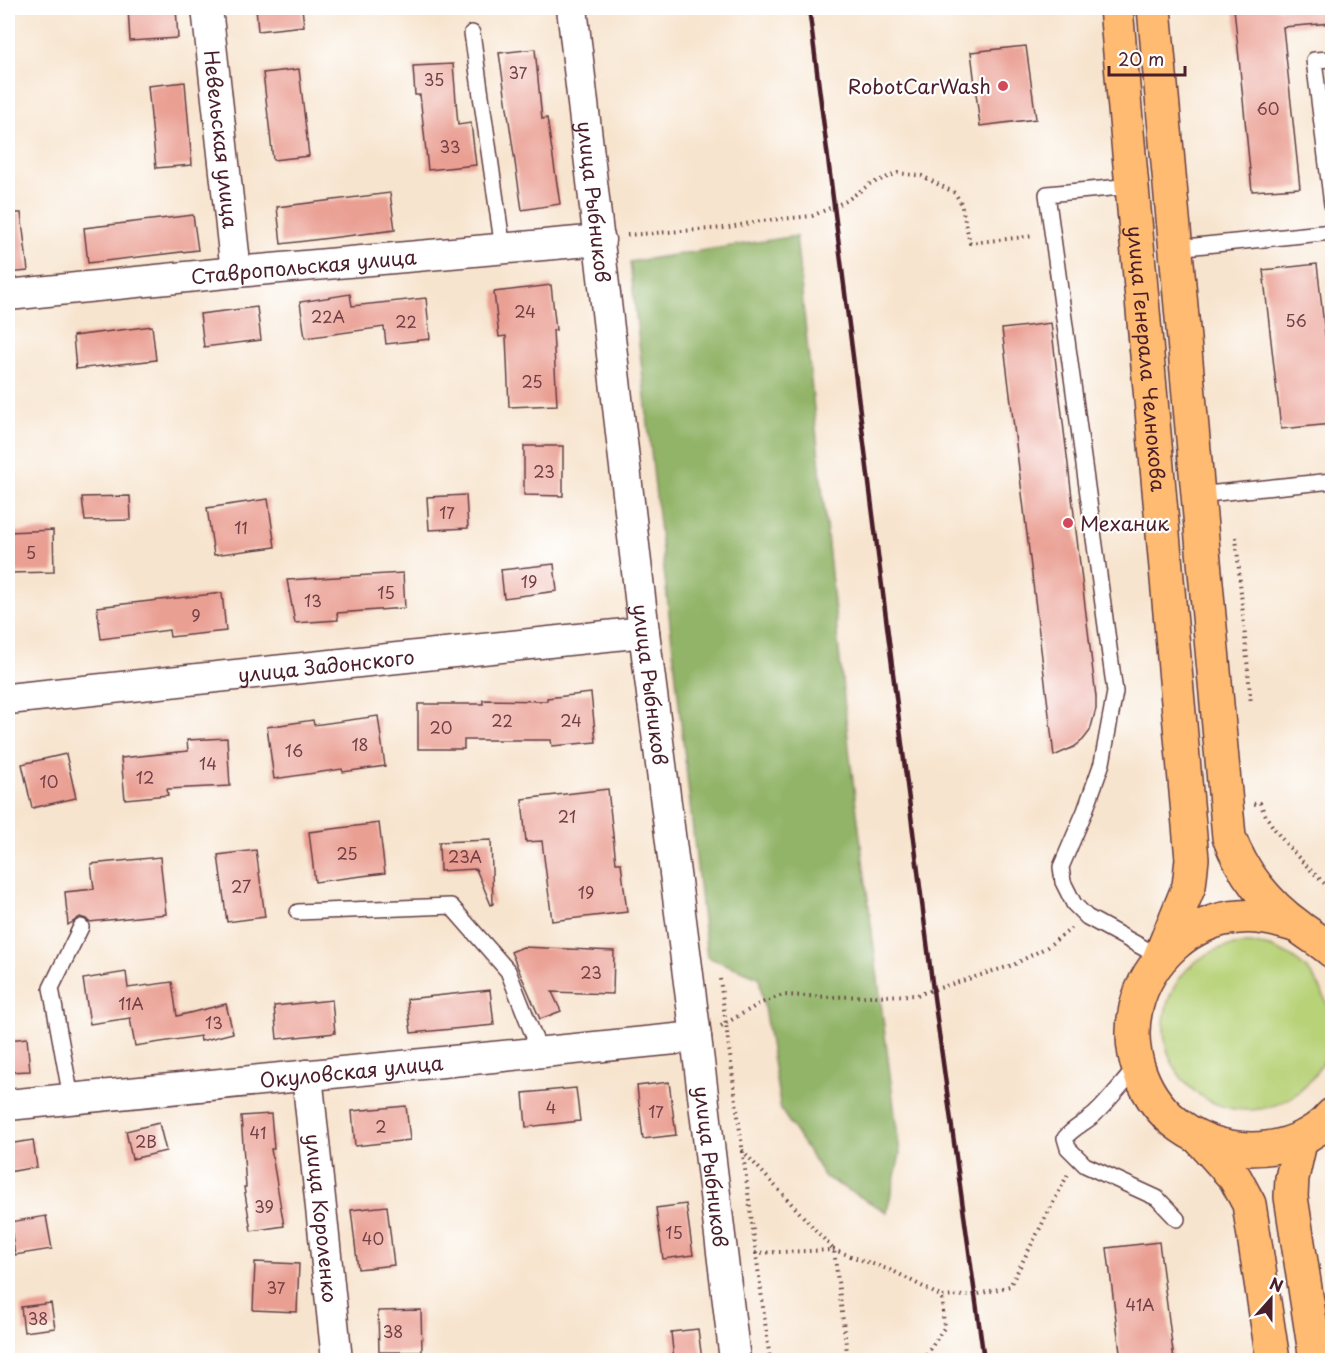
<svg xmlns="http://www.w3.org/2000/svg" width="1340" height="1368" font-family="'Playpen Sans',sans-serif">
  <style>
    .green { fill: #b8d278; stroke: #817852; stroke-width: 1.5 }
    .forest { fill: #92b468; stroke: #6e6a4a; stroke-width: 1.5 }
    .building { fill: #ea9f93 }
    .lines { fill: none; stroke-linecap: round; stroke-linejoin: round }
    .lane-casing { stroke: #643d43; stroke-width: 18 }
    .street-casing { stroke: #643d43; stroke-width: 33 }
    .primary-casing { stroke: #643d43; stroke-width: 36 }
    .path { stroke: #643d43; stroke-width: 4; stroke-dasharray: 1.5 4.5; stroke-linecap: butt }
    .lane { stroke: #fff; stroke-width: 15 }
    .street { stroke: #fff; stroke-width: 30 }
    .primary { stroke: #ffbb71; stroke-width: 33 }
    .rail { stroke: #4a1f2b; stroke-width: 4.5 }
    .poi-dot { fill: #d1495b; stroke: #fff; stroke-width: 2 }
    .labels { text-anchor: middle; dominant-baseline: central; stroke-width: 4.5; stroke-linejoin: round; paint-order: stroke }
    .number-label { font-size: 16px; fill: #723f45 }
    .poi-label { font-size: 20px; fill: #4a1f2b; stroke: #fff; text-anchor: end }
    .street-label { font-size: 20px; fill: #4a1f2b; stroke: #fff }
  </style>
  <rect width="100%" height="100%" fill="#fff"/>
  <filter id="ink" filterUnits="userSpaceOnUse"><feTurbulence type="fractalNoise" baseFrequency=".0167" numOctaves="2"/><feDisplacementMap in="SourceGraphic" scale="12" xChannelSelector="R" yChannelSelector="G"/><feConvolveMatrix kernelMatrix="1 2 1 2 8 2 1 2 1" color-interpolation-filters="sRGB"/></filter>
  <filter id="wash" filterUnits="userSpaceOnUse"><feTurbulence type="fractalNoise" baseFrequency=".008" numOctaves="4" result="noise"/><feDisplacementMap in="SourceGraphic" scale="24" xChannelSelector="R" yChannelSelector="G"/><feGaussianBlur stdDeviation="1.35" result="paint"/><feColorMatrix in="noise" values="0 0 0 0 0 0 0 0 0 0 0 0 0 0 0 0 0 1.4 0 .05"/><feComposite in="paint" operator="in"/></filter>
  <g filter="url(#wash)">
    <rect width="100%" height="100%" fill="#f7e4ce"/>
    <path class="green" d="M1164 1027a83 83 0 1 1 166 0a83 83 0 1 1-166 0Z"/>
    <path class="forest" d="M796,236L850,757L900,1154L887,1212L825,1177L781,1110L759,977L707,957L630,262Z"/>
    <g id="blocks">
      <path class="building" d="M128,8H176L178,38L130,41Z
        M256,8H302L304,26L258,31Z
        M1234,8H1332V23L1283,27L1300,188L1252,191Z
        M1026,46L1036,119L980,126L971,52Z
        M535,49L542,119L547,118L560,204L522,210L499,53Z
        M453,64L458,125L471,123L476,165L428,170L420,95H415L413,66Z
        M299,69L309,156L273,160L263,73Z
        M185,82L192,165L156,168L148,86Z
        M390,193L395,230L281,244L277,207Z
        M8,213H21L28,271L8,273Z
        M193,215L198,250L88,263L84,228Z
        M1317,264L1329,370H1332V424L1281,429L1263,270Z
        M551,285L556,330H553L557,405L509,407L506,336L499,337L494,292Z
        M350,294L352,306L426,298L430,339L386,344L384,327L305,338L300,302Z
        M257,307L261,340L204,347L200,314Z
        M1051,323L1096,697V709L1090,731L1083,740L1074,747L1054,756L1002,329Z
        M152,326L156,360L76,369L73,336Z
        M524,446H563V496L524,495Z
        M466,495L468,528L429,530L427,497Z
        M130,496L131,520L85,521L82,497Z
        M268,499L275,547L214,555L207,508Z
        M53,530L54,572L8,573V532Z
        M554,564L557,591L504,598L501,570Z
        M403,573L405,608L337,613L338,620L295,623L287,580Z
        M222,593L226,631L170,637L169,630L101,639L97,607Z
        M591,693L596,742L552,746L551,740H464V749H418V704H483V700L547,701V698Z
        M378,716L385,766L343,772L342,769L274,779L267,727L313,720L314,725Z
        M227,738L230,786L167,789L168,795L125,799L121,758L188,751L187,740Z
        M66,754L76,798L32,808L22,764Z
        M608,789L616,863H621L627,912L552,921L542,841L526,842L522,799Z
        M379,823L385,873L315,882L309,832Z
        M491,840L493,904L491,905L476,869L440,871L439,842Z
        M256,850L265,917L227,922L218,855Z
        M160,857L166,914L89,922L86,919L80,917L68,925L65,892L94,889L91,864Z
        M523,947L614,951L613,994L552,992L561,1011L540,1019L511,952Z
        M126,972L128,988L172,982L177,1016L226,1004L233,1033L201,1041L200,1036L135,1046L130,1018L90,1024L83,979Z
        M490,990L494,1025L411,1033L407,999Z
        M332,1000L335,1033L277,1039L274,1006Z
        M27,1038L30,1071L8,1072V1040Z
        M669,1082L676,1135L643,1139L637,1086Z
        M576,1088L580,1121L526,1127L523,1093Z
        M406,1106L410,1140L355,1146L352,1111Z
        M271,1114L274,1149H271L284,1226L251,1231L244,1187H246L241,1116Z
        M159,1123L166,1151L132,1159L126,1131Z
        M33,1140L37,1167L8,1172V1144Z
        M686,1204L693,1255L663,1259L656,1208Z
        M387,1206L394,1265L358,1269L351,1210Z
        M46,1216L52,1249L15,1255L10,1222Z
        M1159,1242L1174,1360H1121L1107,1248Z
        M255,1262L299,1264L297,1312L253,1310Z
        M51,1303L55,1328L24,1332L21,1307Z
        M421,1310L422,1352H379L378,1311Z
        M698,1329L702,1360H674L671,1332Z"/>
    </g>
  </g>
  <g filter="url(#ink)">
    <use href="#blocks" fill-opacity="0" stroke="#643d43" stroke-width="1.5"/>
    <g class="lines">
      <g class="lane-casing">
        <path id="lane" d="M472,33L503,249
          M1332,59L1314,60L1332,205
          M1132,186L1047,194L1115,692L1102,763L1085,811L1061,867L1063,882L1074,904L1087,917L1160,957
          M1176,248L1332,232
          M1197,495L1332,481
          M298,912L451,906L508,971L540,1052
          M1137,1067C1123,1082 1110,1100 1095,1114C1085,1123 1073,1128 1065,1138L1068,1148L1085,1165L1157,1198L1177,1219
          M71,1098L51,988L81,927"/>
      </g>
      <g class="street-casing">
        <g id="street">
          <path id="s1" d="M207,8L236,272"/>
          <path id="s2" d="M572,8L644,632L696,1037L735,1360"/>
          <path id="s3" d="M8,295L236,272L600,240"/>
          <path id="s4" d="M8,699L644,632"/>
          <path id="s5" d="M307,1075L337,1360"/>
          <path id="s6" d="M8,1105L696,1037"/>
        </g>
      </g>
      <g class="primary-casing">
        <g id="primary">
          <path id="s7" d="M1116,8L1192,859L1189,886L1160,957"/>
          <path d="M1154,8L1229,837C1242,872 1267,904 1298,926C1309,935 1321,941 1332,951"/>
          <path d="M1297,926C1278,920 1260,915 1239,917C1216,918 1191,929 1174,945C1092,1019 1141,1147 1251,1149C1281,1149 1313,1138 1332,1115"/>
          <path d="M1301,1138L1292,1178L1291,1197L1316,1360"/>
          <path d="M1201,1140L1235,1178L1249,1204L1273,1360"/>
        </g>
      </g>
      <path class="path" d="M627,235L724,228L761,221L812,216L846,201L870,184L898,173L922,176L955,193L961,203L970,243L1034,236
        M1236,537L1251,704
        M1254,804L1260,803C1273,836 1307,866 1332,891
        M720,979L770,1360
        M721,1026L761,1003L783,995L831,997L917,995L1013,965L1047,947L1072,928
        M742,1150L834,1250L848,1360
        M755,1253L834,1250L895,1272L942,1297L975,1295L1010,1286L1068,1174
        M923,1360L944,1328L942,1297"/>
      <use href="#lane" class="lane"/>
      <use href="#street" class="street"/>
      <use href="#primary" class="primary"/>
      <path class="rail" d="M809,8L933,990L984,1360"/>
    </g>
  </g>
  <g class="poi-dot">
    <circle cx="1003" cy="86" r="6"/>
    <circle cx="1068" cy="523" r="6"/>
  </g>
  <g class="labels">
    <g class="number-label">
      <text x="518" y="72">37</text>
      <text x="434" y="79">35</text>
      <text x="1268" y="108">60</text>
      <text x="450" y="146">33</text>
      <text x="525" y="311">24</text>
      <text x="328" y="316">22А</text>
      <text x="1296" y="320">56</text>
      <text x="406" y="321">22</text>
      <text x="532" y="381">25</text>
      <text x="544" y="471">23</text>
      <text x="447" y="512">17</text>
      <text x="241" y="527">11</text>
      <text x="31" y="552">5</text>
      <text x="529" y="581">19</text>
      <text x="386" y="592">15</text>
      <text x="313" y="600">13</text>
      <text x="196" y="615">9</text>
      <text x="502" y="720">22</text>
      <text x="571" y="720">24</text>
      <text x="441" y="727">20</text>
      <text x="360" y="744">18</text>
      <text x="294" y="750">16</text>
      <text x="208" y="763">14</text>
      <text x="145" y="777">12</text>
      <text x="49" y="781">10</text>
      <text x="567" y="816">21</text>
      <text x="347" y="853">25</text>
      <text x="465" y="856">23А</text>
      <text x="241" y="886">27</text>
      <text x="586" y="892">19</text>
      <text x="591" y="972">23</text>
      <text x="131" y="1003">11А</text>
      <text x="214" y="1022">13</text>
      <text x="551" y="1107">4</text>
      <text x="656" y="1111">17</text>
      <text x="381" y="1126">2</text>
      <text x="258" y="1132">41</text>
      <text x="146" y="1141">2В</text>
      <text x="264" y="1206">39</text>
      <text x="674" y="1232">15</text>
      <text x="373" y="1238">40</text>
      <text x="276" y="1287">37</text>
      <text x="1140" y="1304">41А</text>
      <text x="38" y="1318">38</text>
      <text x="393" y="1331">38</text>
    </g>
    <g class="poi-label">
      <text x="991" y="86">RobotCarWash</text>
      <text x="1080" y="523" text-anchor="start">Механик</text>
    </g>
    <g class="street-label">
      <text stroke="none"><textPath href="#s1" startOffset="132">Невельская улица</textPath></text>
      <text stroke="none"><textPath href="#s2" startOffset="195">улица Рыбников</textPath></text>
      <text stroke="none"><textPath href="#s3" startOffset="297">Ставропольская улица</textPath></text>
      <text stroke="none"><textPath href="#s7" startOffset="352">улица Генерала Челнокова</textPath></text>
      <text stroke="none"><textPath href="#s4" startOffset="320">улица Задонского</textPath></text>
      <text stroke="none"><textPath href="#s2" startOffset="681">улица Рыбников</textPath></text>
      <text stroke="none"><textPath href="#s6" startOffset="345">Окуловская улица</textPath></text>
      <text stroke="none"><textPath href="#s2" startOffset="1167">улица Рыбников</textPath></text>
      <text stroke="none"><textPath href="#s5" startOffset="144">улица Короленко</textPath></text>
    </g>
  </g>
  <rect width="1340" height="1368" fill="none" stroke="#fff" stroke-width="30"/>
  <g transform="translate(1271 1299) rotate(21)" stroke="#ffffff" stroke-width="4.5" paint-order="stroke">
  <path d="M0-4.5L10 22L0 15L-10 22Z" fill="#4a1f2b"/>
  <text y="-9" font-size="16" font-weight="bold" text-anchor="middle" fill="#4a1f2b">N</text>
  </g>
  <path d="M1109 66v9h76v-9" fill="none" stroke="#4a1f2b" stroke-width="3"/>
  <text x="1118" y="66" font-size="18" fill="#4a1f2b" stroke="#ffffff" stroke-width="4.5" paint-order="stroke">20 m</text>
</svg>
